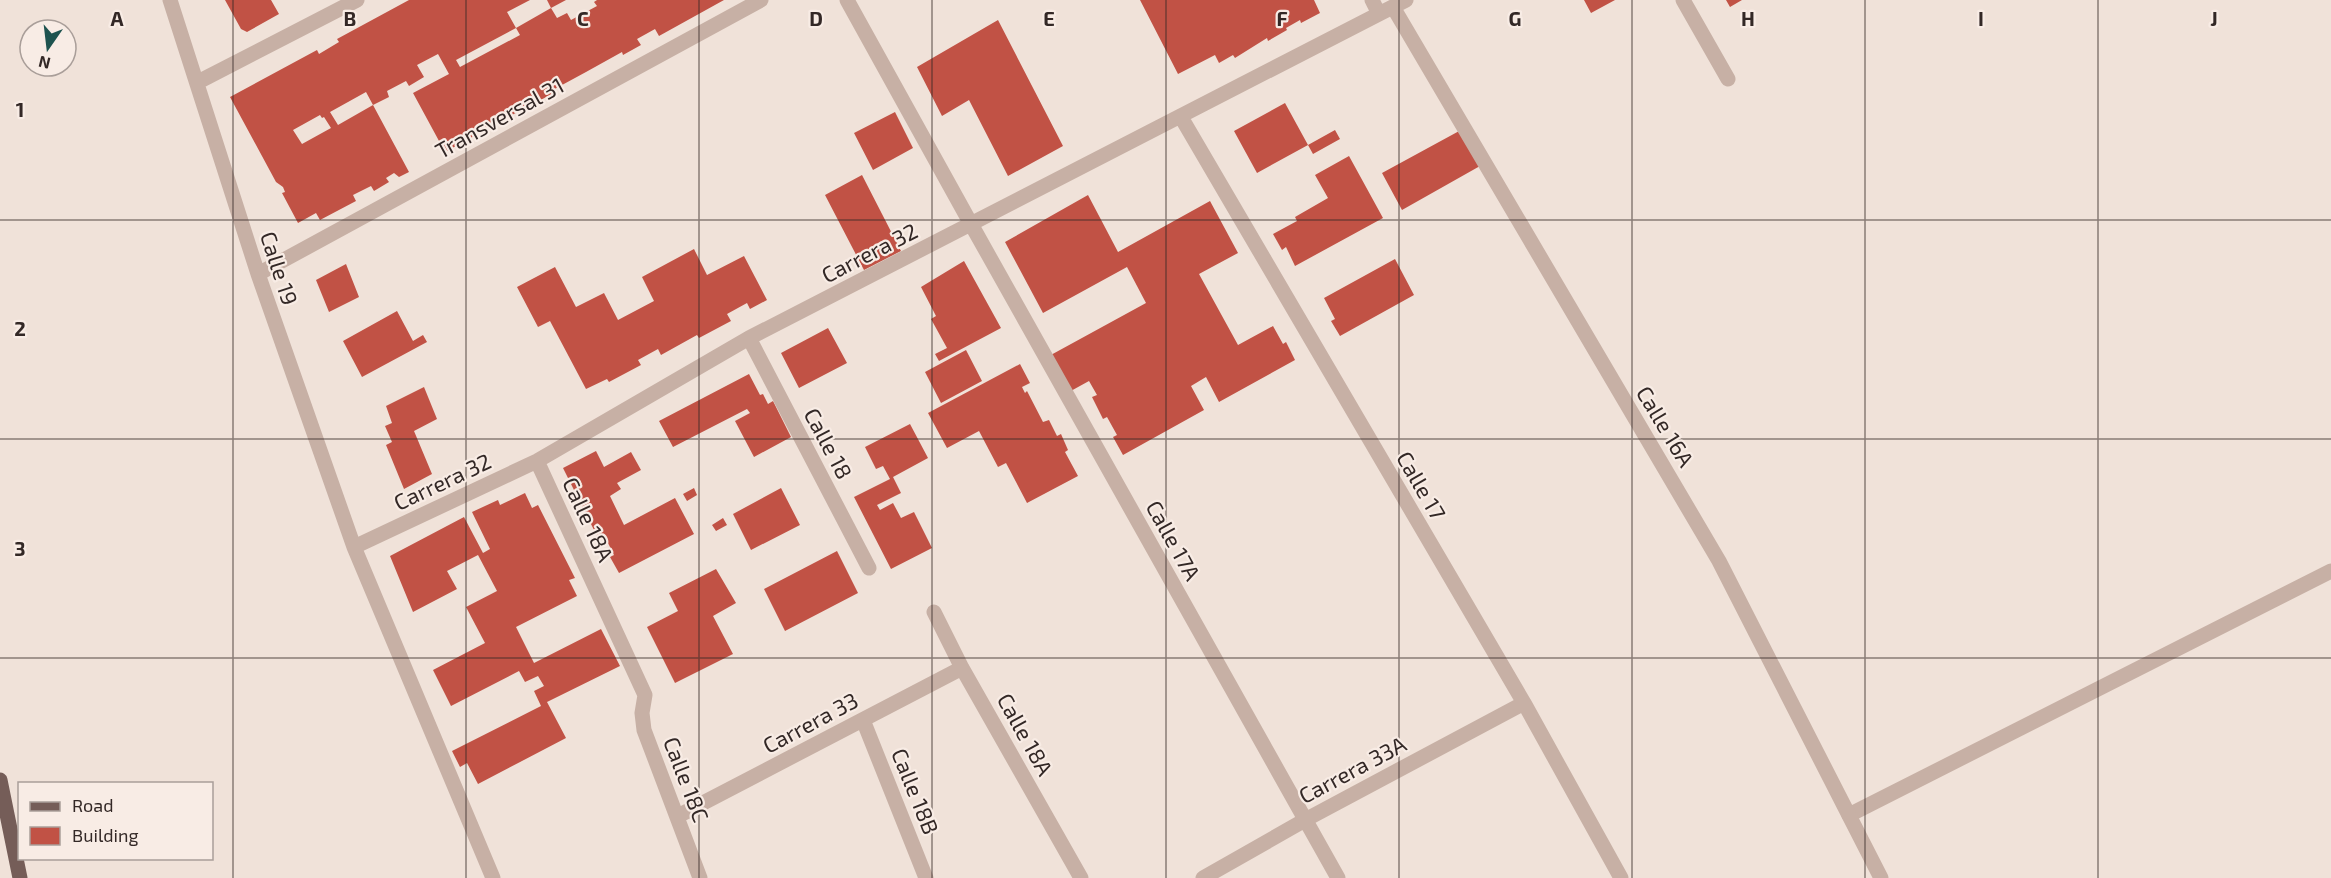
<svg xmlns="http://www.w3.org/2000/svg" width="2331" height="878" font-family="'Exo 2',sans-serif">
  <style>
    .building { fill: #c15245; fill-rule: evenodd }
    .lines { fill: none; stroke-linecap: round; stroke-linejoin: round }
    .lane { stroke: #c7b0a5; stroke-width: 15 }
    .street { stroke: #c7b0a5; stroke-width: 15 }
    .primary { stroke: #755d58; stroke-width: 15 }
    .grid { fill: none; stroke: #332826; stroke-width: 1.5; stroke-opacity: 0.55 }
    .labels { text-anchor: middle; dominant-baseline: central; stroke-width: 4.5; stroke-linejoin: round; paint-order: stroke }
    .street-label { font-size: 22px; fill: #332826; stroke: #f8ece5 }
    .grid-label { font-size: 20px; text-anchor: middle; font-weight: bold; fill: #332826; stroke: #f8ece5; stroke-width: 4.5; stroke-linejoin: round; paint-order: stroke }
  </style>
  <rect width="100%" height="100%" fill="#f0e2d9"/>
  <path class="building" d="M225,0H271L279,14L247,32L241,29Z
    M409,0H530L507,12L516,28L551,8L557,18L567,13L571,20L597,6L594,2L597,0H724L659,36L655,29L637,39L641,45L623,55L622,52L586,72L551,91L552,94L506,118L501,115L493,119L496,124L445,152L413,93L449,74L438,54L417,65L424,77L409,86L406,81L387,91L389,97L373,105L366,92L330,112L338,125L373,105L409,172L399,177L394,173L386,178L389,182L374,191L371,186L353,195L356,201L320,220L316,213L298,223L282,193L285,192L283,187L276,182L230,97L317,50L319,54L339,42L337,39ZM516,28L520,35L460,67L456,60ZM320,115L322,118L324,117L331,128L302,144L293,130Z
    M547,0H566L551,8Z
    M1140,0H1314L1320,13L1301,23L1300,20L1286,28L1287,30L1268,41L1267,38L1235,58L1233,55L1219,63L1215,55L1178,74Z
    M1584,0H1615L1591,13Z
    M1726,0H1742L1730,7Z
    M998,20L1063,146L1008,176L969,100L942,116L917,67Z
    M1285,103L1308,145L1257,173L1234,131Z
    M895,112L913,148L873,170L854,133Z
    M1335,130L1340,139L1313,154L1308,145Z
    M1461,130L1480,166L1402,210L1382,173Z
    M1349,156L1383,218L1295,266L1286,247L1282,250L1273,234L1297,221L1295,217L1328,198L1315,175Z
    M862,175L901,251L864,270L825,195Z
    M1088,195L1118,252L1210,201L1238,253L1199,274L1238,345L1273,326L1283,344L1286,342L1295,360L1219,402L1206,377L1191,386L1204,410L1123,455L1113,437L1117,435L1107,417L1103,419L1092,397L1097,395L1089,381L1069,392L1049,356L1146,303L1127,267L1043,313L1005,242Z
    M694,249L707,275L744,256L767,300L750,309L747,303L727,314L731,321L699,338L697,335L661,355L658,349L638,360L641,365L609,382L607,379L586,389L550,321L538,327L517,287L555,267L576,307L604,293L618,320L654,301L642,277Z
    M1395,259L1414,295L1340,336L1331,321L1335,319L1324,298Z
    M964,261L1001,328L939,361L935,354L947,348L931,319L936,316L921,287Z
    M346,264L359,297L329,312L316,280Z
    M397,311L413,341L423,335L427,342L362,377L343,341Z
    M828,328L847,363L799,388L781,353Z
    M966,350L982,381L941,403L925,372Z
    M1020,364L1030,383L1022,387L1025,393L1027,391L1043,422L1049,420L1057,436L1061,434L1068,450L1065,452L1078,476L1027,503L1006,463L998,467L979,431L947,448L928,413Z
    M749,374L760,395L763,394L768,404L773,401L791,437L754,457L735,421L750,413L747,409L673,447L659,421Z
    M424,387L437,419L414,431L432,474L404,489L386,445L392,442L385,426L392,423L386,406Z
    M910,424L928,458L893,477L901,493L877,505L880,510L893,503L901,518L914,512L932,548L891,569L854,497L890,479L883,466L876,469L865,447Z
    M596,451L604,467L631,452L641,470L617,483L621,489L610,496L624,525L675,498L694,534L619,573L610,557L614,555L604,535L598,538L563,468Z
    M694,488L697,495L687,501L683,494Z
    M781,488L800,525L751,550L733,514Z
    M525,493L532,508L538,505L575,578L569,580L577,596L516,627L534,663L601,629L620,666L547,702L566,738L478,784L467,763L460,767L452,751L541,706L534,691L544,686L538,676L525,682L519,671L451,706L433,670L485,643L466,607L497,591L478,555L447,571L457,589L413,612L390,556L464,517L483,553L490,549L472,512L498,500L500,505Z
    M723,518L727,525L716,531L712,525Z
    M837,551L858,593L785,631L764,589Z
    M716,569L736,603L713,616L733,654L675,683L647,627L678,611L669,593Z"/>
  <g class="lines">
    <path class="lane" d="M1683,0L1728,79
      M1849,815L2331,571"/>
    <path class="street" d="M170,0L258,274L354,547L493,878
      M847,0L971,224L1338,878
      M1372,0L1379,14
      M1393,7L1719,561L1881,878
      M198,82L357,0
      M1181,117L1524,703L1621,878
      M258,274L761,0
      M749,338L869,568
      M537,461L645,695L642,713L644,730L700,878
      M354,547L537,461L749,338L1406,0
      M934,612L962,668L1081,878
      M863,720L926,878
      M678,816L962,668
      M1203,878L1305,820L1524,703"/>
    <path class="primary" d="M0,780L20,878"/>
  </g>
  <path class="grid" d="M233,0V878M466,0V878M699,0V878M932,0V878M1166,0V878M1399,0V878M1632,0V878M1865,0V878M2098,0V878M0,220H2331M0,439H2331M0,658H2331"/>
  <g class="labels">
    <g class="street-label">
      <text transform="translate(499 117) rotate(-29)">Transversal 31</text>
      <text transform="translate(869 252) rotate(-27)">Carrera 32</text>
      <text transform="translate(280 268) rotate(72)">Calle 19</text>
      <text transform="translate(1666 426) rotate(59)">Calle 16A</text>
      <text transform="translate(829 443) rotate(62)">Calle 18</text>
      <text transform="translate(442 481) rotate(-25)">Carrera 32</text>
      <text transform="translate(1422 485) rotate(60)">Calle 17</text>
      <text transform="translate(589 519) rotate(65)">Calle 18A</text>
      <text transform="translate(1174 540) rotate(61)">Calle 17A</text>
      <text transform="translate(810 722) rotate(-28)">Carrera 33</text>
      <text transform="translate(1026 734) rotate(61)">Calle 18A</text>
      <text transform="translate(1352 769) rotate(-28)">Carrera 33A</text>
      <text transform="translate(687 779) rotate(69)">Calle 18C</text>
      <text transform="translate(916 791) rotate(68)">Calle 18B</text>
    </g>
  </g>
  <g class="grid-label">
    <text x="117" y="26">A</text>
    <text x="350" y="26">B</text>
    <text x="583" y="26">C</text>
    <text x="816" y="26">D</text>
    <text x="1049" y="26">E</text>
    <text x="1282" y="26">F</text>
    <text x="1515" y="26">G</text>
    <text x="1748" y="26">H</text>
    <text x="1981" y="26">I</text>
    <text x="2214" y="26">J</text>
    <text x="20" y="117">1</text>
    <text x="20" y="336">2</text>
    <text x="20" y="556">3</text>
  </g>
  <rect x="18" y="782" width="195" height="78" fill="#f8ece5" stroke="#a99e99" stroke-width="1.5"/>
  <rect x="30" y="802" width="30" height="9" fill="#755d58" stroke="#a99e99" stroke-width="1.5"/>
  <text x="72" y="812" font-size="18" fill="#332826">Road</text>
  <rect x="30" y="827" width="30" height="18" fill="#c15245" stroke="#a99e99" stroke-width="1.5"/>
  <text x="72" y="842" font-size="18" fill="#332826">Building</text>
  <g transform="translate(48 48) rotate(194)"><circle r="28" fill="#f8ece5" stroke="#a99e99" stroke-width="1.5"/>
  <path d="M0-4.5L10 22L0 15L-10 22Z" fill="#1e534f"/>
  <text y="-9" font-size="16" font-weight="bold" text-anchor="middle" fill="#332826">N</text>
  </g>
</svg>
